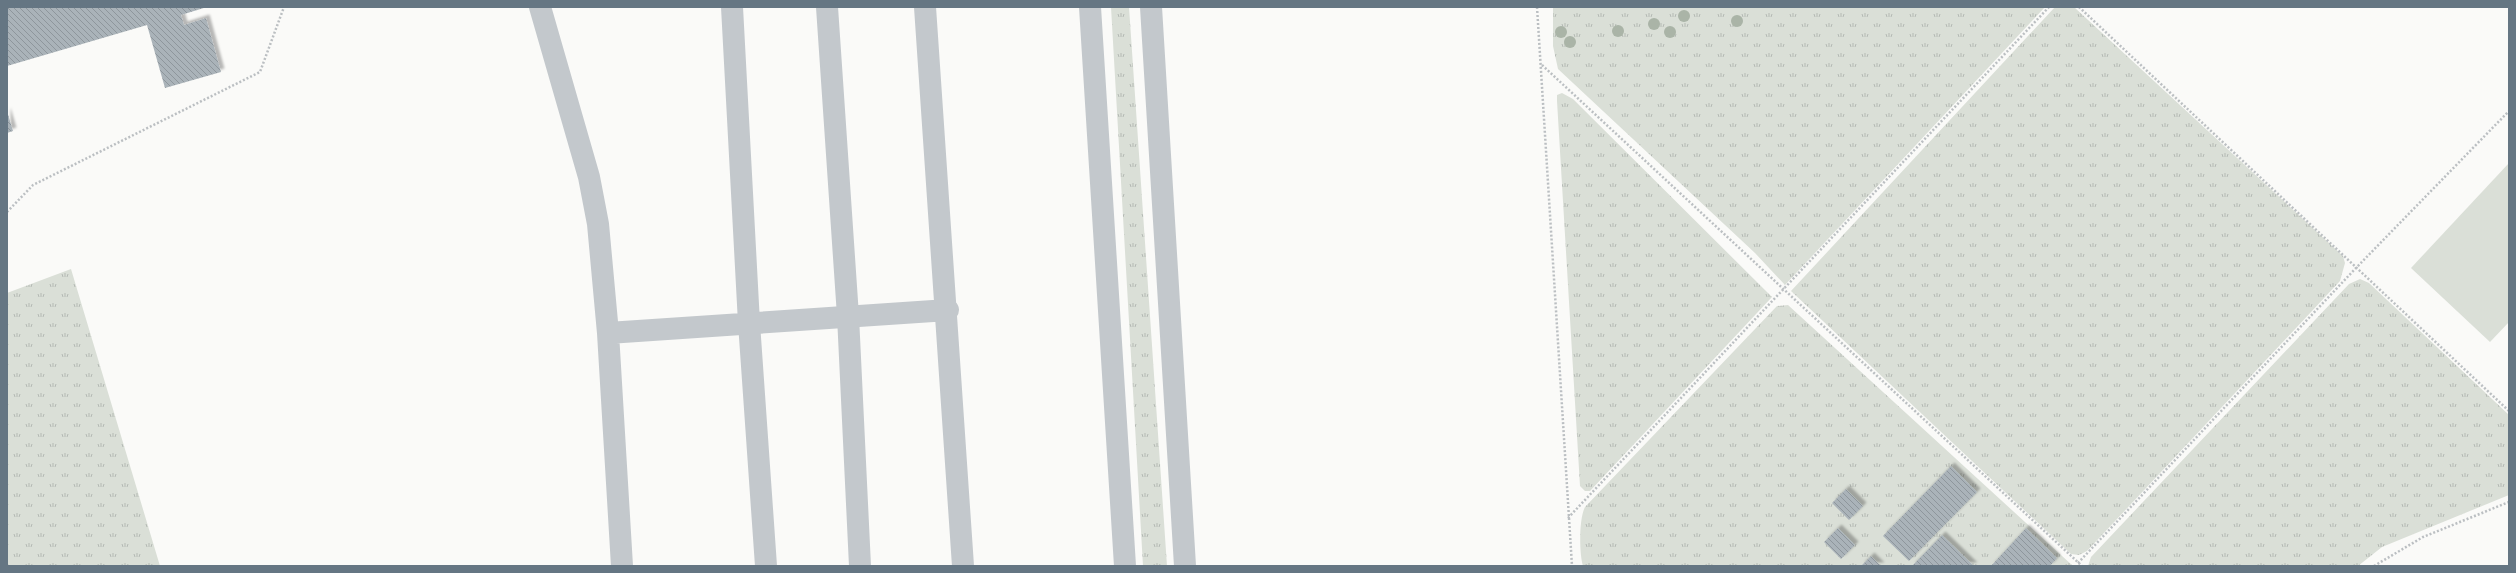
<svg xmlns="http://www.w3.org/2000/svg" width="2516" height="573" font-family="'Noto Sans',sans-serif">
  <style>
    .grass { fill: url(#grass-tufts) }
    .garden { fill: #dadfd7 }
    .building { fill: url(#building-back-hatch); filter: url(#shadow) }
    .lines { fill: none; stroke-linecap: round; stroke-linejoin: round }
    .path { stroke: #bbbfc2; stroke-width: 2.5; stroke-dasharray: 2 2; stroke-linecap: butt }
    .minor { stroke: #c3c8cc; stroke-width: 22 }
    .tertiary { stroke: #c3c8cc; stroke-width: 22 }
    .tree { fill: #aab4a7 }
  </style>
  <defs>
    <pattern id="grass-tufts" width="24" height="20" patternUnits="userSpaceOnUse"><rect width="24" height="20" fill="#dadfd7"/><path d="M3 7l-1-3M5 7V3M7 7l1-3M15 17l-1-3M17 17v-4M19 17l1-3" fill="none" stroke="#b4b9b4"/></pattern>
    <pattern id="building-back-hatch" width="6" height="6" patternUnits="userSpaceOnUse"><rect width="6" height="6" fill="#aab3b9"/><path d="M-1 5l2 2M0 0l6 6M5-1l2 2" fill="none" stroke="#8e969c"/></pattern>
    <filter id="shadow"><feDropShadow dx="3.5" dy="-3.5" stdDeviation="1" flood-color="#0004"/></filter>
  </defs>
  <rect width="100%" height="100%" fill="#fafaf8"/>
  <path class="grass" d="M1111,7H1129L1167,566H1143Z
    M1553,7H2045L1785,285L1755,253L1558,69L1553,46Z
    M2055,7H2074L2343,256L2345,263L2340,281L2087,551L2079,555L2071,554L1791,291Z
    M1562,93L1573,99L1772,297L1590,491H1585L1580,486L1557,101V95Z
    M71,269L160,566H7V293Z
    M2360,279L2369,283L2509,415V495L2382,547L2358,566H2088L2091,557L2349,284Z
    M1788,305L2073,566H1583C1579,553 1579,518 1585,507L1777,306Z"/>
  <path class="garden" d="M2509,163V322L2490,342L2411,268Z"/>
  <path class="building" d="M7,7H207L181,15L184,25L206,18L221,72L165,88L147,25L7,66Z
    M7,111L13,131L7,133Z
    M1951,466L1977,492L1909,561L1883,536Z
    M1846,489L1863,506L1849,520L1832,503Z
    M1838,528L1855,545L1841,559L1824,542Z
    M2026,528L2057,558L2050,566H1991Z
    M1942,535L1974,566H1912Z
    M1871,556L1881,566H1861Z"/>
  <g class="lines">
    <path class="path" d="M1537,7L1572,566
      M2079,7L2509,411
      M1542,65L2082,566
      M7,212L33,185L260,72L284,7
      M1568,518L2049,7
      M2078,563L2355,269L2509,111
      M2374,566L2423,537L2509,502"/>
    <path class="minor" d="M540,7L589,177L598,224L608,333L622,566
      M732,7L749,323L766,566
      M827,7L848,316L860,566
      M925,7L963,566
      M608,333L948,310"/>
    <path class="tertiary" d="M1090,7L1125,566
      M1151,7L1185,566"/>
  </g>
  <g class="tree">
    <circle cx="1684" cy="16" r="6"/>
    <circle cx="1737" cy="21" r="6"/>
    <circle cx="1654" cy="24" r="6"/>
    <circle cx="1618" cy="31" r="6"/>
    <circle cx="1561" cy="32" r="6"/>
    <circle cx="1670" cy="32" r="6"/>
    <circle cx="1570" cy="42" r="6"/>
  </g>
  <rect width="2516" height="573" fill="none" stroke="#657683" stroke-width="16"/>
</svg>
